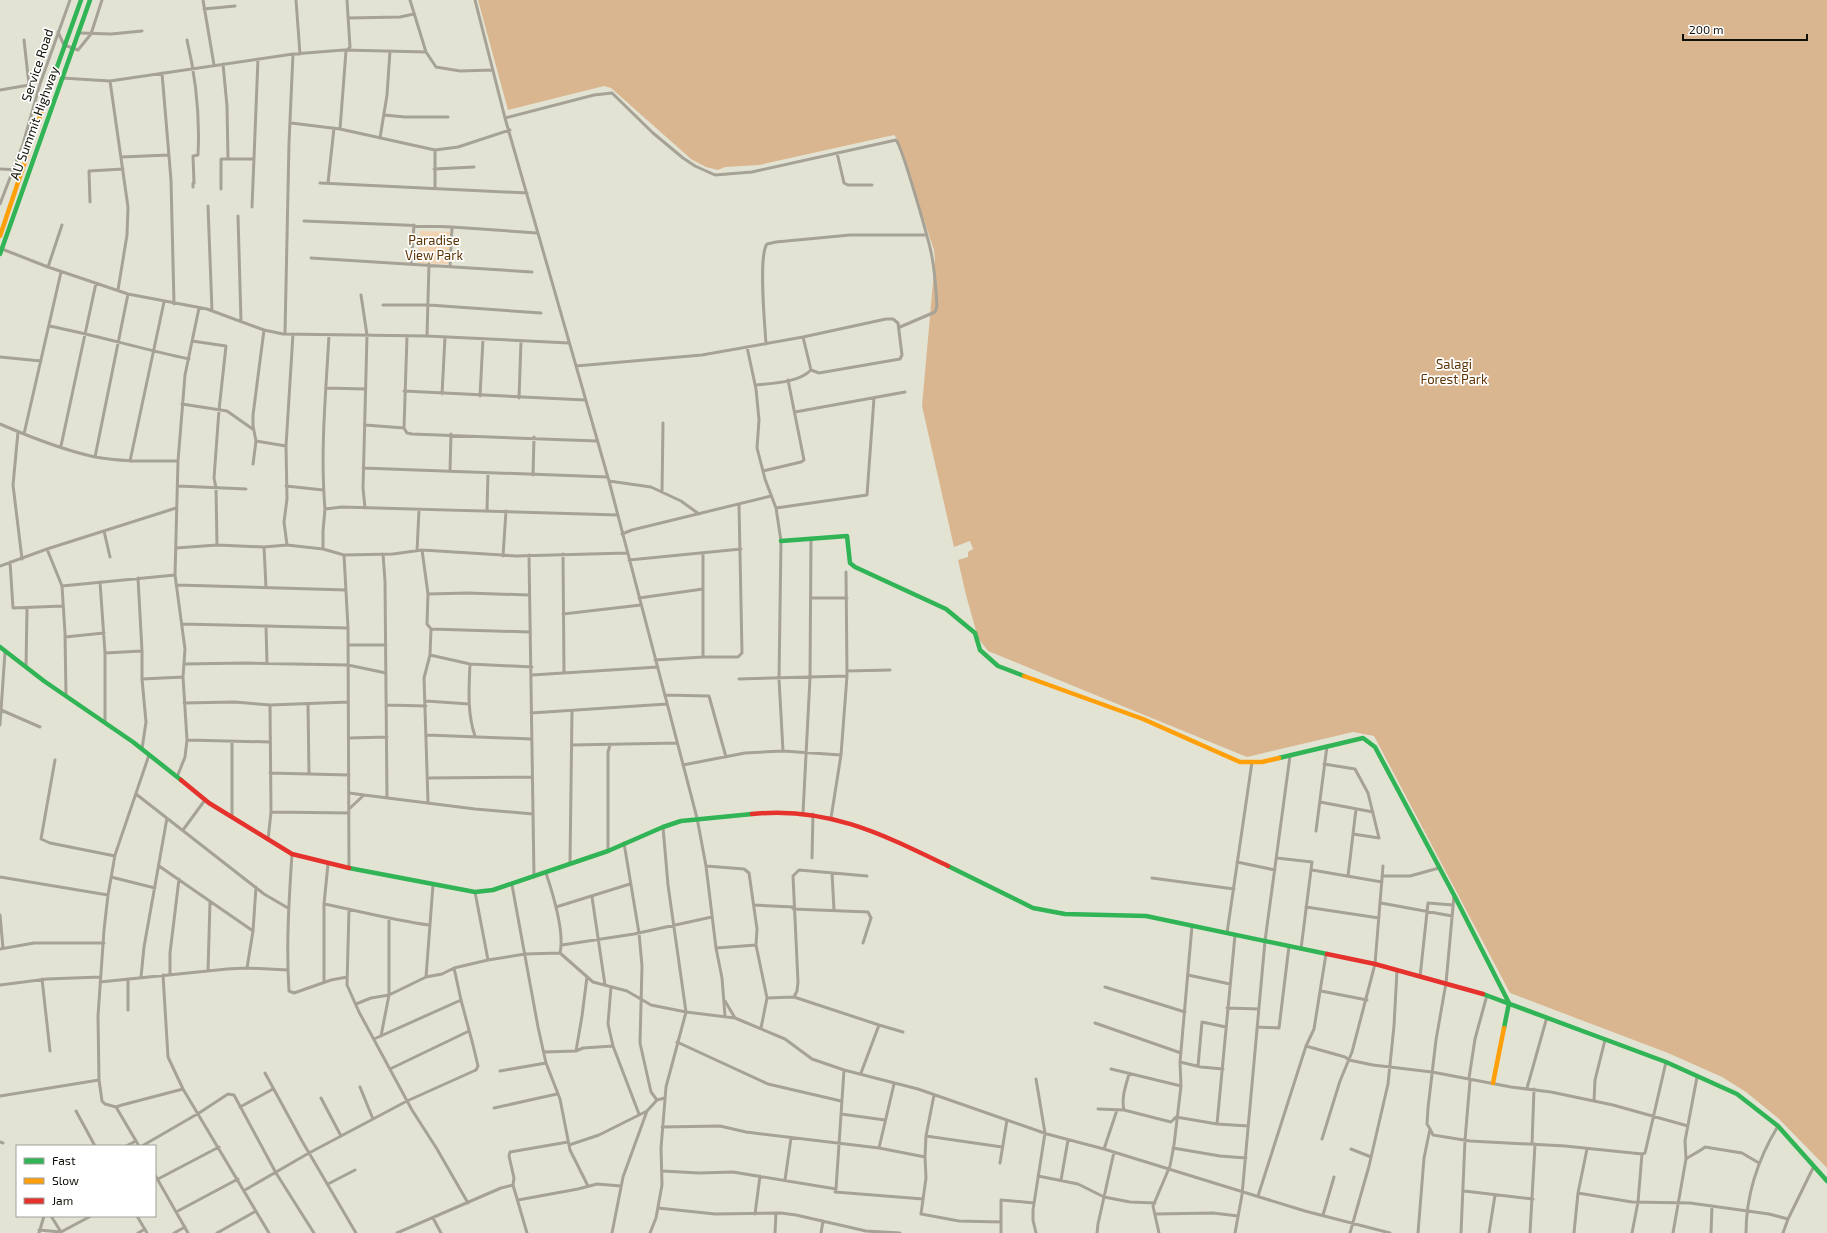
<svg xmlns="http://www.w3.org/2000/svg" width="1827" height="1233" font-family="'Exo 2',sans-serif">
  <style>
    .green { fill: #f1d3b3 }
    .forest { fill: #dab690 }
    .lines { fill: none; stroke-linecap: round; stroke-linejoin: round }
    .street { stroke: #a6a295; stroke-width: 3 }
    .fast { stroke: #30b455; stroke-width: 4.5 }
    .slow { stroke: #ff9f0a; stroke-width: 4.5 }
    .jam { stroke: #e5322d; stroke-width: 4.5 }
    .labels { text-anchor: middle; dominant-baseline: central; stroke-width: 3.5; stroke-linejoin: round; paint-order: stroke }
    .street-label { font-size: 13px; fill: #0f0f05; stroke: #fff }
    .park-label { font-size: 13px; fill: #5d3303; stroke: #fff }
  </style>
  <rect width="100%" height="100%" fill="#e3e3d3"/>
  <path class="green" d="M420,231L450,232L448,264L418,263Z"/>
  <path class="forest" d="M478,0H1827V1168L1778,1118L1746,1092L1722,1077L1668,1053L1510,993L1374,736L1353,732L1247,757L988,651L978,638L966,595L958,560L968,557V552L973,549L970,541L954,547L922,406L935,260L934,250L897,139L894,135L759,165L725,167L718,170L706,167L691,159L611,88L604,86L508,110Z"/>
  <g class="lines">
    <path class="street" d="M203,0L214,65
      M296,0L300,54
      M410,0L426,52L436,67L460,71L493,70
      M475,0L505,118L609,481L697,818L706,866L716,948L722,978L725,1016
      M204,9L235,6
      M348,18L400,17L414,14
      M58,32L64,45L78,50L91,34L102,0
      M80,33L111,34L142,31
      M187,40C196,78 200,116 198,155L193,156L194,183H193V187
      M162,73L171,180L174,304
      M62,78L110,81L293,54L344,50L426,52
      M110,81L128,207L127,235L118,290
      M0,90L29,85L24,40
      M384,115L405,117H448
      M505,118L594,95L612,93L653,133L683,158L695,166L715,175L752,172L896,140C902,146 930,244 932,257C935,273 936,289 937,306L935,312L900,327
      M291,123L340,129L435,150L458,147L510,130
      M340,129L346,51L350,47L347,0
      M380,138L387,95L390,51
      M837,153L844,183L848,185H872
      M121,157L169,155
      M228,159H254
      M0,169L23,170
      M434,169L474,167
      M320,183L527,193
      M328,183L334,128
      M435,188V150
      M221,189V159H228L227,106L223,64
      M90,202L89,171L123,169
      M0,204L23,144L40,84L70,0
      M208,206L212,311
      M252,207L258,59
      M238,216L241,321
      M304,221L452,227L537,233
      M2,249L48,267L128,294L207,309L264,330L283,334L427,336L569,343
      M311,258L532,272
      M411,264L414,225
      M450,266L452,227
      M48,267L62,225
      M361,295L367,335L363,488L365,508
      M383,305H429L541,313
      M49,326C96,335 141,349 189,359
      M285,333L289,143L293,54
      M427,336L429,264
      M192,341L226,346L219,410L214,478L216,488L217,545
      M766,344C765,326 758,256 767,244L776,242L850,235H926
      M747,347L756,389L759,420L757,448L765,479L776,508L781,541L779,679L783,751
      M0,357L41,361
      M576,366L702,355L803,337L886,319H893L898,323L902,355L900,359L819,373L811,370
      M755,385C773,383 798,383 811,370L803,337
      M326,388L365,389
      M404,391L585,400
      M442,394L445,337
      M480,396L483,339
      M519,398L521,341
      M182,404L227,411L254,430
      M795,412L905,392
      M0,424C30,437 63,450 95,457C122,462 150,461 178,461
      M365,425L404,428L407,433L412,434L597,441
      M404,428L407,336
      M18,432L13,485L22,559
      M24,434L61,272
      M256,441L286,446
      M61,446L96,283
      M95,457L128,294
      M130,461L164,302
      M253,464L256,441L253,426V415L264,330
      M363,468L608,477
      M450,471L451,434
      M763,471L801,462L804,460L788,380
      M533,475L534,437
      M609,481L651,487L681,501L699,514
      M178,486L246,489
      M286,486L323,490
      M662,492L663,423
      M776,508L867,495L874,398
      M325,509C320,452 326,392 329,335
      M487,511L488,473
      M104,531L110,557
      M622,534L632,530L771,496
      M287,545L284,522L287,499L286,446L293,334
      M264,547L266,587
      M176,548L217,545L264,547L287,545L323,549L344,555L393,554L422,550L516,556L627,553
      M47,549L62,586L175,575
      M323,549V531L325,509L342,507L618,515
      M422,550L428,594L427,624L431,629L430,655L424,678L428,802
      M417,551L419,510
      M383,554L385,581L387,798
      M563,554L564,673
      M344,555L348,628L349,868
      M529,555L534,877
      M503,556L506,511
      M629,560L741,549
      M10,562L13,608L63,606
      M0,566L47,549L176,508
      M138,578L142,651V679L146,722L142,749
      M100,582L105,653V722
      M177,585L346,590
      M62,586L65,633L66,695
      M428,594L468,593L529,595
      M639,598L703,589
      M811,598H847
      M563,614L641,605
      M182,624L348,628
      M266,626L267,663
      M431,629L530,632
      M65,637L104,633
      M348,645H386
      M105,653L142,651
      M430,655L470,664L532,667
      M703,657V553
      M655,660L703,657H738L742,653L739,504
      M184,664L245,663L348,665L386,673
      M470,664C469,688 467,713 475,736
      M26,667L27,609
      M847,671L890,670
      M532,675L658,667
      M142,679L183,677
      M739,679L847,676
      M665,695L709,696L726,757
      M426,701L469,704
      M184,703L234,702L270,705L348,702
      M308,704L309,774
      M386,705L426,706
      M1,710L40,727
      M531,713L667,704
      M0,725L5,652
      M427,735L531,739
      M349,738L387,737
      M187,740L270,742
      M572,745L677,743
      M149,755L115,855L108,895L104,930L98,1016L99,1080L102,1101L105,1104L116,1107L122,1105L183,1089
      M55,760L41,839L50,843L115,856
      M1324,764L1355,769L1368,793L1379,838L1353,834
      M683,765L745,753L783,751L841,755
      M270,773L349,775
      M177,777L185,757L187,740L183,677L185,649L175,575L178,461L185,375L199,308
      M428,778L532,777
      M349,793L364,795
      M136,794L264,894L288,908
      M1320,802L1373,812
      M349,809L364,795L475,809L533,814
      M271,812L349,813
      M803,813L810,678L811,539
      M232,817V741
      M831,818L841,755L847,676L846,572
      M183,830L205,800
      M1316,831L1327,746
      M268,840L271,812L270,705
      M624,843L639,933L642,966L640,1043L651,1092L657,1100
      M608,851V752L610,745
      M292,854C289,900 286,945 289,991L294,993L331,980L347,977
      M812,858L813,814
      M1277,858L1312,862L1301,949
      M1237,862L1275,870
      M570,864L572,711
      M159,866L253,931
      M706,866L744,869L749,873L757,929L756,945L767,998L761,1028
      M1312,870L1382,882
      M546,873C553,894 565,932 560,953
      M832,873L834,910
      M1348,876L1356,809
      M1383,876H1410L1439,868
      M0,877L108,895
      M111,877L155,888
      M1152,878L1234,889
      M512,885L538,1027L546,1063L560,1099L570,1150L588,1186
      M475,892L488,960L525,954L560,953L593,982L627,991L651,1005L686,1012L735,1018L785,1039L812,1059L844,1070L918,1089L1047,1134L1104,1149L1305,1211L1390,1233
      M592,897L605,985
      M1381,903L1452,916
      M324,904C359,911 393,920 429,925
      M754,905L793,907
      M556,907L630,884
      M1306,907L1379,918
      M349,909L347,985L359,1012L412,1110L437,1149L468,1203
      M793,909L868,912L871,918L863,943
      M0,915L3,948
      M1227,933L1252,762
      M562,945L634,934L712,917
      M716,948L756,945
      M0,949L34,943H104
      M247,968L253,931L256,887
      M208,971L210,902
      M163,975L168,1057L183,1089L269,1233
      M170,975V953L179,879
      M1188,975L1230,984
      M141,977L144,947L167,818
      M426,977L433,885
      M1420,977L1428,903L1453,905
      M42,979L50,1051
      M128,979V1010
      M100,982L227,969L247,968L288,970
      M324,982V904L328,864
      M0,985L47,979L100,977
      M611,987L608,1024L613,1046L639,1114
      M1105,987L1185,1012
      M1321,991L1367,1000
      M794,997L797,991L798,982L793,876L799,870L867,876
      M767,998L794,997L879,1025L903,1032
      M725,1001L735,1018
      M356,1004L371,998L389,995L426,977L442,974L454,968L488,960
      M1227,1008L1259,1009
      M1095,1023L1181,1053
      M1257,1027L1279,1028L1289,946
      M381,1036L389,995V918
      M374,1039L461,1000
      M677,1042L768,1084L841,1101
      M1306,1046L1345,1057L1349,1060L1373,1065L1432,1072L1511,1087L1551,1092L1613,1105L1688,1126
      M576,1051L582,1016L587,977
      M544,1052L576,1051L583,1048L613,1046
      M1180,1062L1201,1067L1223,1069
      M1198,1066L1202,1022L1226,1027
      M390,1069L469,1031
      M1111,1069L1181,1086
      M500,1071L546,1063
      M265,1073L302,1141L356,1233
      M861,1073L879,1025
      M1036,1079L1045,1133L1033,1210V1220L1036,1233
      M360,1087L373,1119
      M1527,1088L1547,1017
      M934,1095L926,1136L925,1157L926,1178L921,1214L959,1221L1001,1222
      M0,1096L99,1080
      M321,1098L341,1136
      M1594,1101L1595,1080L1605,1040
      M116,1107L139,1146
      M240,1107L273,1089
      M494,1108L557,1094
      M1098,1109L1124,1110L1171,1122L1176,1117L1217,1124L1248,1126
      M1124,1110C1121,1098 1126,1085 1129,1074
      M76,1111L95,1146
      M841,1114L885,1120
      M1217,1124L1235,935
      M662,1127L720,1126L746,1132L879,1148L925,1157
      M1430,1129L1433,1135L1470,1141L1565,1146L1642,1154
      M926,1136L1002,1147
      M1322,1139L1340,1081L1352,1052L1375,964L1383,866
      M0,1142L3,1143
      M1532,1144L1534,1089
      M569,1145L599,1135L647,1111
      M126,1146L136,1141
      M142,1146L199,1113L228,1094L234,1095L276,1173L314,1233
      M879,1148L894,1084
      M1173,1148L1220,1156L1246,1158
      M1104,1149L1117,1110
      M1351,1149L1371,1157
      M1686,1159C1693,1154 1699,1152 1705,1147L1742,1153L1759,1163
      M1000,1163L1007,1120
      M663,1171L699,1173L733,1172L836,1189L844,1070
      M155,1175L188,1233
      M1038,1176L1078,1184L1104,1197L1130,1202L1155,1203
      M158,1179L219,1147
      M785,1180L791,1138
      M1061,1180L1068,1140
      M328,1184L355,1170
      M245,1190L309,1153L407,1101L476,1070L478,1066L473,1045L461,1000L454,968
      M1464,1191L1533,1199
      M835,1192L923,1199
      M1578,1193L1632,1202L1690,1203L1769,1214L1788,1219
      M1258,1196L1306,1046L1314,1029L1326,954
      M518,1200L578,1189L597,1184L621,1186
      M658,1208L715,1214L781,1213L796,1215L866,1231L900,1233
      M176,1212L238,1179
      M755,1214L760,1176
      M1155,1214L1213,1213L1238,1216
      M1323,1215L1334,1177
      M51,1216L61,1232
      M137,1216L147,1233
      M433,1218L441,1233
      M39,1230L61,1232
      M39,1233L44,1216
      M59,1233L91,1216
      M138,1233L145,1229
      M174,1233L185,1227
      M217,1233L256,1211
      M397,1233L501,1188L513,1185
      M527,1233L513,1185L514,1178L509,1156L510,1152L568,1142
      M612,1233L623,1177L647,1111L657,1100L665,1098
      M650,1233L656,1218L662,1185L661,1148L666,1087L686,1012L668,885L663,827
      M775,1233L776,1213
      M821,1233L823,1221
      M1001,1233V1200L1034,1203
      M1097,1233L1098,1224L1114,1152
      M1159,1233L1153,1206L1170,1166L1174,1145L1181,1086L1180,1062L1192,926
      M1235,1233L1242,1195L1265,941L1290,756
      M1350,1233L1369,1166L1388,1084L1394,1026L1397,970
      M1418,1233L1424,1158L1430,1129L1427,1124L1428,1108L1436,1040L1446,983L1454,896
      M1461,1233L1465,1140L1470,1081L1469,1078L1475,1039L1487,995
      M1489,1233L1495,1195
      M1530,1233L1535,1144
      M1574,1233L1578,1193L1587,1149
      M1632,1233L1638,1202L1642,1154L1645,1153L1666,1062
      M1673,1233L1686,1159L1685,1141L1697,1077
      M1711,1233L1712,1206
      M1746,1233C1746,1195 1758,1159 1778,1126
      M1783,1233L1788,1219L1814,1166"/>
    <path class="fast" d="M52,81L81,0
      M0,254L90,0
      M781,541L847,536L850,563L855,567L946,609L975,633L980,650L998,666L1024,676
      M0,647L44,681L133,742L181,780
      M1279,758L1363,738L1375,747L1454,895L1509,1003L1504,1028
      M948,866L1033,908L1065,914L1146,916L1327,954
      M349,868L475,892L493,890L608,851L663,827L681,821L752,814
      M1483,994L1666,1062L1737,1094L1778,1126L1827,1181"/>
    <path class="slow" d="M0,236L52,81
      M1024,676L1143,719L1240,762H1262L1279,758
      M1493,1083L1504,1028"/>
    <path class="jam" d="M181,780L209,803L292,854L349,868
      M752,814C827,806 882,834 948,866
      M1327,954L1375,964L1483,994"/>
  </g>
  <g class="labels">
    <g class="street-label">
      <text transform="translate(37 65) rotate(-72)">Service Road</text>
      <text transform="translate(34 123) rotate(-70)">AU Summit Highway</text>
    </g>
    <g class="park-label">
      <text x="434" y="240">Paradise<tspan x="434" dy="15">View Park</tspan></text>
      <text x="1454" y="364">Salagi<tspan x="1454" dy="15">Forest Park</tspan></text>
    </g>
  </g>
  <rect x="16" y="1145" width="140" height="72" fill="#ffffff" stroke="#9f9f9b"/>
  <rect x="24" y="1158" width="20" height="6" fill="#30b455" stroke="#9f9f9b"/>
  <text x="52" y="1165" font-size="12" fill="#0f0f05">Fast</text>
  <rect x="24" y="1178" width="20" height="6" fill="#ff9f0a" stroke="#9f9f9b"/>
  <text x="52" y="1185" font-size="12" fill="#0f0f05">Slow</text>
  <rect x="24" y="1198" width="20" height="6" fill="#e5322d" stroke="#9f9f9b"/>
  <text x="52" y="1205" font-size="12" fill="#0f0f05">Jam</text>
  <path d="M1683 34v6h124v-6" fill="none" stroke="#0f0f05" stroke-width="2"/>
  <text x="1689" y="34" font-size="12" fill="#0f0f05" stroke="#ffffff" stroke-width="3" paint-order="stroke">200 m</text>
</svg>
